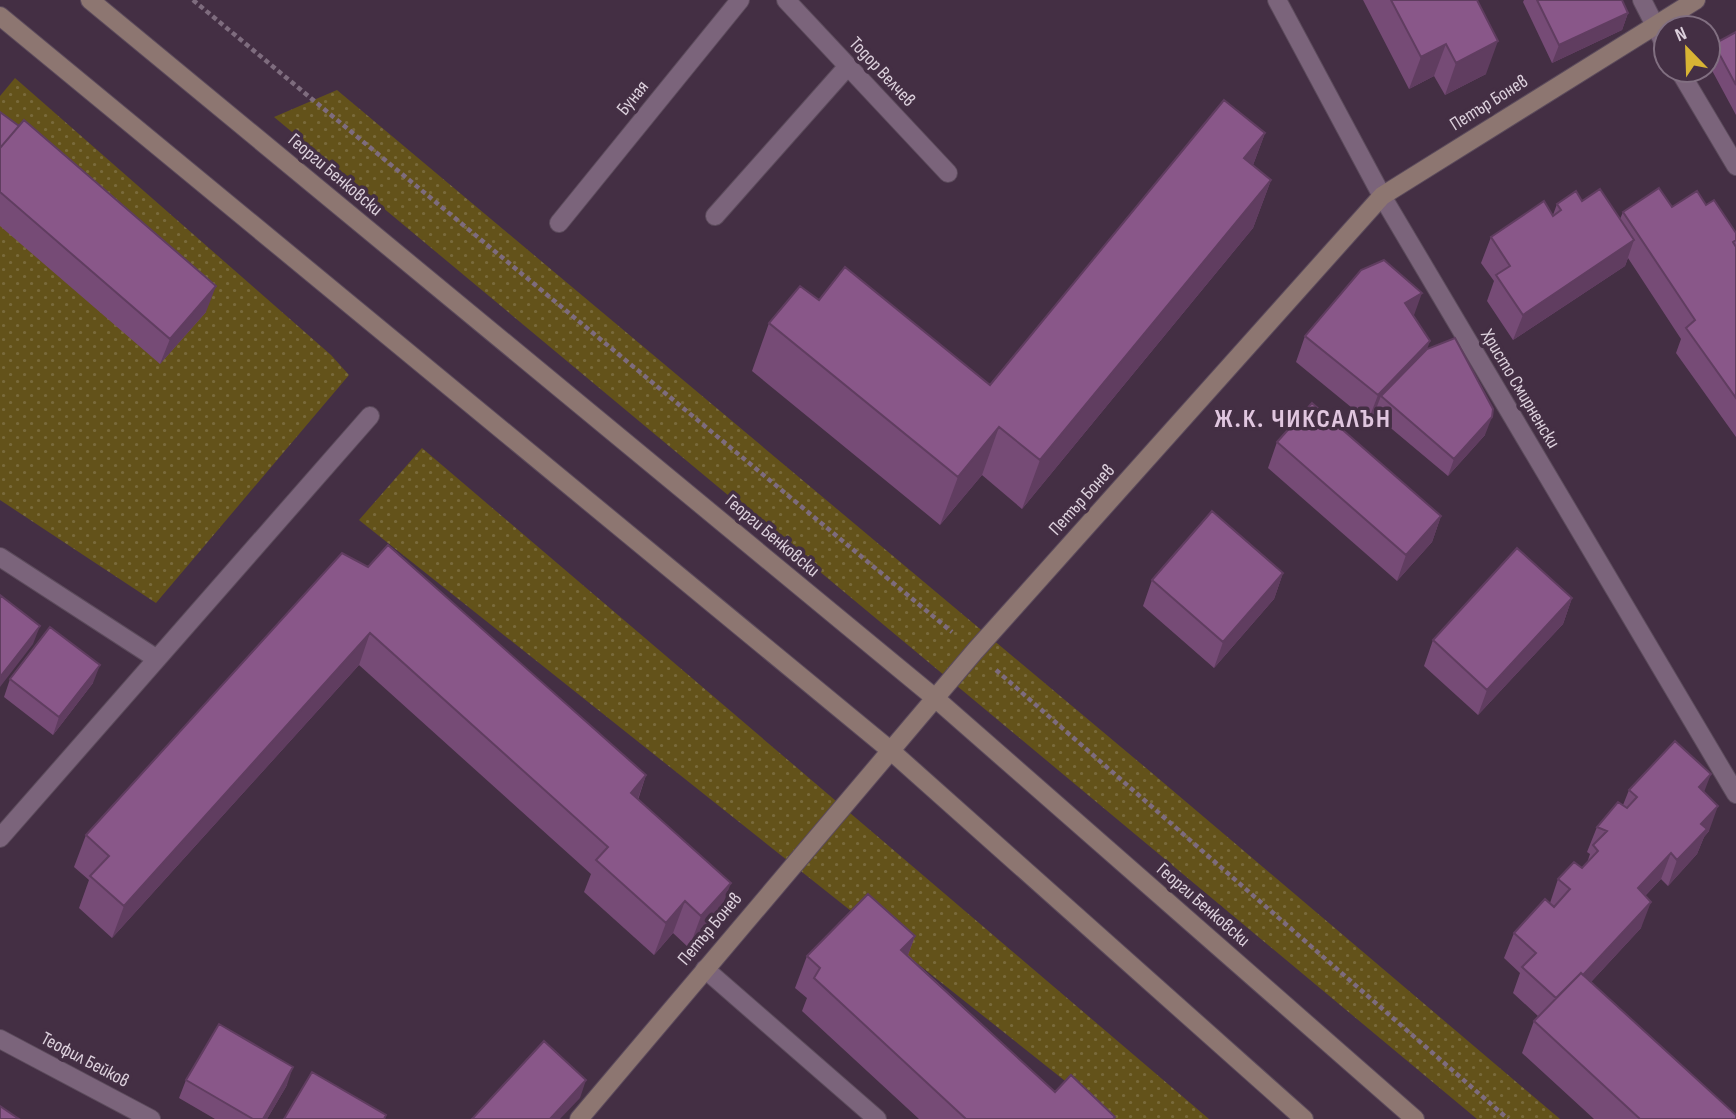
<svg xmlns="http://www.w3.org/2000/svg" width="1736" height="1119" font-family="'Sofia Sans Condensed',sans-serif">
  <style>
    .grass { fill: url(#grass-dots) }
    .lines { fill: none; stroke-linecap: round; stroke-linejoin: round }
    .street-casing { stroke: #5c4b5c; stroke-width: 20 }
    .secondary-casing { stroke: #5c4b5c; stroke-width: 20 }
    .path { stroke: #7e6c7e; stroke-width: 4.5; stroke-dasharray: 5 3.5; stroke-linecap: butt }
    .street { stroke: #7b647b; stroke-width: 18 }
    .secondary { stroke: #8d7671; stroke-width: 18 }
    .wall { fill: #764b76 }
    .shaded-wall { fill: #603d60 }
    .building { fill: #895789; stroke: #603d60; stroke-width: 2 }
    .labels { text-anchor: middle; dominant-baseline: central; stroke-width: 7; stroke-linejoin: round; paint-order: stroke }
    .street-label { font-size: 19px; fill: #dcd0dc; stroke: #442f44 }
    .district-label { font-size: 26px; font-weight: bold; letter-spacing: 2px; fill: #e0c6df; stroke: #442f44 }
  </style>
  <defs>
    <pattern id="grass-dots" width="8" height="8" patternUnits="userSpaceOnUse" patternTransform="scale(1.75)"><rect width="8" height="8" fill="#63521a"/><path d="M2 2h.1M6 6h.1" fill="none" stroke="#796a3b" stroke-width="1.8" stroke-linecap="round"/></pattern>
  </defs>
  <rect width="100%" height="100%" fill="#442f44"/>
  <path class="grass" d="M15,78L331,355L349,375L156,603L0,500V96Z
    M337,90L1152,773L1560,1119H1477L274,117Z
    M422,448L1209,1119H1113L359,520Z"/>
  <g class="lines">
    <g class="street-casing">
      <path id="street" d="M786,0L948,173
        M1277,0L1382,196L1736,794
        M1642,0L1666,47
        M1679,70L1736,166
        M715,216L848,66
        M559,223L740,0
        M0,557L157,659
        M0,838L370,416
        M705,969L877,1119
        M0,1039L151,1119"/>
    </g>
    <g class="secondary-casing">
      <path id="secondary" d="M90,0L935,698L1415,1119
        M0,16L890,750L1304,1119
        M579,1119L975,651L1382,196L1696,0"/>
    </g>
    <path class="path" d="M193,0L952,632
      M996,670L1508,1119"/>
    <use href="#street" class="street"/>
    <use href="#secondary" class="secondary"/>
  </g>
  <path class="wall" d="M1363,0H1477L1486,74L1445,95L1434,76L1409,89Z
    M1524,0H1622L1628,13L1622,30L1552,63L1523,2Z
    M1736,32V115L1708,63V60L1714,44Z
    M0,112L206,312L160,364L0,226Z
    M1265,133L1253,165L1271,180L1253,228L1022,509L982,475L940,525L752,371L769,323L819,300L990,385Z
    M1582,201L1620,219L1623,212L1706,205L1736,233V437L1676,353L1681,339L1628,258L1625,266L1513,340L1487,301L1494,281L1481,263L1491,237L1553,215L1557,204Z
    M1413,316L1427,349L1485,435L1448,476L1374,414L1368,421L1296,362L1305,336Z
    M1277,442L1441,516L1432,542L1397,581L1268,468Z
    M342,553L646,775L638,800L719,915L689,948L673,933L654,955L584,892L591,874L359,665L112,938L79,908L89,880L74,867L86,835Z
    M1283,573L1274,599L1214,668L1143,606L1152,580Z
    M1572,598L1563,624L1478,715L1424,666L1433,640Z
    M10,679L93,683L53,735L4,697Z
    M1629,790L1704,792L1709,831L1704,837L1697,854L1668,886L1661,879L1645,896L1641,928L1591,982L1736,1119H1594L1522,1053L1534,1021L1538,1016L1513,993L1520,973L1504,958L1514,933L1550,903L1558,879L1582,868L1587,863L1590,854L1587,852L1597,827L1623,805Z
    M915,936L908,955L1055,1092L1114,1119H919L802,1011L807,998L795,988L807,956Z
    M186,1080L287,1085L267,1119H215L179,1098Z"/>
  <path class="shaded-wall" d="M1628,13L1622,30L1552,63L1559,45Z
    M1498,41L1486,74L1445,95L1456,63Z
    M1446,44L1434,76L1409,89L1421,57Z
    M1265,133L1247,181L1244,158Z
    M1271,180L1253,228L1022,509L1040,460Z
    M1634,240L1625,266L1513,340L1523,315Z
    M216,286L206,312L160,364L170,339Z
    M1422,293L1413,318L1405,303Z
    M1430,341L1421,367L1381,396L1374,414L1368,421L1378,395Z
    M1492,417L1485,435L1448,476L1454,459Z
    M999,427L982,475L940,525L958,477Z
    M1441,516L1432,542L1397,581L1406,555Z
    M1283,573L1274,599L1214,668L1223,642Z
    M1572,598L1563,624L1478,715L1487,690Z
    M40,626L33,644L0,687V677Z
    M370,633L359,665L112,938L124,906Z
    M100,665L93,683L53,735L59,717Z
    M1711,774L1701,800L1699,787Z
    M646,775L635,807L631,793Z
    M1718,806L1709,831L1704,837L1697,854L1668,886L1677,860L1701,824Z
    M1671,853L1661,879L1628,913L1638,888Z
    M731,883L719,915L689,948L701,916Z
    M685,901L673,933L654,955L666,923Z
    M1651,902L1641,928L1550,1026L1559,1001Z
    M915,936L903,968L901,950Z
    M293,1067L287,1085L267,1119H263Z
    M586,1080L580,1098L560,1119H550Z"/>
  <path class="building" d="M1391,0H1477L1498,41L1456,63L1446,44L1421,57Z
    M1537,0H1622L1628,13L1559,45Z
    M1736,32V85L1714,44Z
    M1224,100L1265,133L1244,158L1271,180L1040,460L999,427L958,477L769,323L800,286L819,300L845,267L990,385Z
    M0,112L19,126L0,148Z
    M24,120L216,286L170,339L0,192V148Z
    M1659,188L1672,207L1697,191L1706,205L1714,200L1736,233V240L1733,242L1736,247V398L1686,328L1695,320L1623,212Z
    M1600,189L1634,240L1523,315L1496,275L1510,266L1491,237L1544,201L1553,216L1561,210L1557,204L1576,191L1582,201Z
    M1384,260L1422,293L1405,303L1430,341L1378,395L1305,336L1361,270Z
    M1455,338L1493,409L1492,417L1454,459L1381,396L1427,349Z
    M1312,403L1441,516L1406,555L1277,442Z
    M1212,511L1283,573L1223,642L1152,580Z
    M388,545L646,775L631,793L731,883L701,916L685,901L666,923L596,860L608,847L370,633L124,906L90,876L109,856L86,835L342,553L368,567Z
    M1517,548L1572,598L1487,690L1433,640Z
    M0,595L40,626L0,677Z
    M50,627L100,665L59,717L10,679Z
    M1675,741L1711,774L1699,787L1718,806L1701,824L1707,829L1677,860L1671,853L1638,888L1651,902L1583,975L1581,973L1556,998L1522,967L1536,953L1514,933L1545,899L1554,907L1570,889L1558,879L1574,862L1582,868L1598,851L1593,845L1607,831L1597,827L1618,802L1627,808L1637,797L1629,790Z
    M868,894L915,936L901,950L1055,1092L1071,1075L1115,1117L1113,1119H966L814,978L820,968L807,956Z
    M1581,973L1736,1115V1119H1640L1534,1021Z
    M219,1024L293,1067L263,1119H253L186,1080Z
    M544,1041L586,1080L550,1119H472Z
    M312,1072L386,1115L384,1119H284Z
    M0,1106L19,1119H0Z"/>
  <g class="labels">
    <g class="street-label">
      <text transform="translate(882 72) rotate(47)">Тодор Велчев</text>
      <text transform="translate(633 98) rotate(-51)">Буная</text>
      <text transform="translate(1489 103) rotate(-32)">Петър Бонев</text>
      <text transform="translate(335 175) rotate(40)">Георги Бенковски</text>
      <text transform="translate(1520 389) rotate(59)">Христо Смирненски</text>
      <text transform="translate(1082 500) rotate(-48)">Петър Бонев</text>
      <text transform="translate(772 536) rotate(40)">Георги Бенковски</text>
      <text transform="translate(1203 905) rotate(41)">Георги Бенковски</text>
      <text transform="translate(710 929) rotate(-50)">Петър Бонев</text>
      <text transform="translate(85 1060) rotate(28)">Теофил Бейков</text>
    </g>
    <g class="district-label">
      <text x="1303" y="419">Ж.К. ЧИКСАЛЪН</text>
    </g>
  </g>
  <g transform="translate(1687 49) rotate(337)"><circle r="33" fill="#442f44" stroke="#816f81" stroke-width="2"/>
  <path d="M0-5L12 26L0 18L-12 26Z" fill="#d8b434"/>
  <text y="-10" font-size="19" font-weight="bold" text-anchor="middle" fill="#dcd0dc">N</text>
  </g>
</svg>
